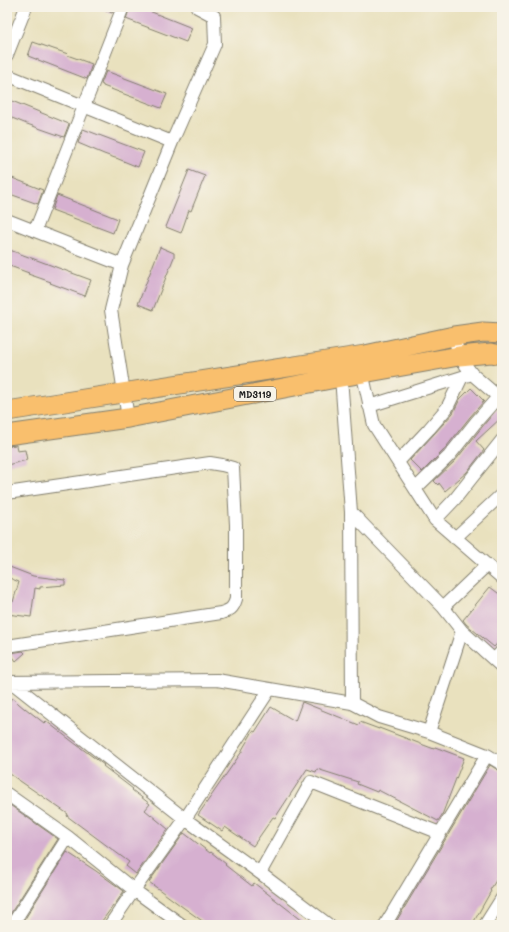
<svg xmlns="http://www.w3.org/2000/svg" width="509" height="932" font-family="Mali,sans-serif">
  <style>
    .building { fill: #d6b0d0 }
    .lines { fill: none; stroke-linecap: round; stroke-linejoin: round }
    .street-casing { stroke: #827e6d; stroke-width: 14 }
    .primary-casing { stroke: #827e6d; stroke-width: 21 }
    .street { stroke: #fff; stroke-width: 12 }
    .primary { stroke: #f9bf6d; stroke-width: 19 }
    .labels { text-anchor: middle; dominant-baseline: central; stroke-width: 3; stroke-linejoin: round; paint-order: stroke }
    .shield { fill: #f7f3e8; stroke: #5e5c59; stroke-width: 1 }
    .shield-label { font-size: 9px; font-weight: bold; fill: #1c1c1c }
  </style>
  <rect width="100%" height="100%" fill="#f7f3e8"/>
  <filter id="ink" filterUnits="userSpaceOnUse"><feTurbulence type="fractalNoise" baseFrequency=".025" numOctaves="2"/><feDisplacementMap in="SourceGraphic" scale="8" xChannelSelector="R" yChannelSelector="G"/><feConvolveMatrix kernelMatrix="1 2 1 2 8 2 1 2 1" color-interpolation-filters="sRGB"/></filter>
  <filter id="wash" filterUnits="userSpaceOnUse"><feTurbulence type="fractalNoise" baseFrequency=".012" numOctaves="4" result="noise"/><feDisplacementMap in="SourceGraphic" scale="16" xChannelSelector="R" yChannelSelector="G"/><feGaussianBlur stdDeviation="0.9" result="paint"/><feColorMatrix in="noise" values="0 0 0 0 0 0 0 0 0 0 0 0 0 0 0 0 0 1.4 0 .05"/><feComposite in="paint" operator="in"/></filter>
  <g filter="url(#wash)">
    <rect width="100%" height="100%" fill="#e9e1be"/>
    <g id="blocks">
      <path class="building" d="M99,7H115L112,13L99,8Z
        M130,7H139L192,28L186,42L126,19Z
        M33,42L68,54L67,55L92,64L87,79L28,56Z
        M106,71L167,94L161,108L103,86V85L101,84Z
        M7,99L69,124L64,137L27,124L7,116Z
        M83,129L144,152L138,167L116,158H115L104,154L78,143Z
        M189,170L205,176L191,211L189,210L181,233L166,227Z
        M7,176L43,190L38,204L7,193Z
        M57,195L118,219L113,233L52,210Z
        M160,247L174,253V257L153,310L138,304Z
        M7,249L91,280L85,296L50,283L51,282L28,274L29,273L7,265Z
        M471,388L484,401L470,417L443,451L422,472L410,460L434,434L453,413L460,399Z
        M497,409L502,414V417L476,441L484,450L467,472L445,491L439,483L438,485L434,481L455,461L482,427Z
        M16,445L17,451L25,450L27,460L7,465V446Z
        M7,566L33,576L65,580V585L40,587V589L35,588L31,617L7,614V600L13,602L19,582L7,577Z
        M490,587L502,596V638L494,647L466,624L463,620Z
        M23,651L25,653L16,661L10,653Z
        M12,698L25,709V708L44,723L46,721L73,742L104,765L103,766L133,789L132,790L150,804L145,810L168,829L136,874L126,866L129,862L67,816L68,814L7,772V704Z
        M302,702L359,725L360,722L379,729V728L434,749L435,747L464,758L442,815L438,821L378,790L377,792L357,784L358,782L317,769L316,772L307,769L275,818L273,817L253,846L225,827L222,831L198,815L243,750H242L253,731L255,732L271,707L295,721Z
        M490,765L498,770L502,771V871L490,890L491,891L472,925H394Z
        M7,803L58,839L7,919Z
        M184,833L210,853L211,852L226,864L225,865L252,886L254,883L308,925H208L184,908L149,882Z
        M67,852L96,871L124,891L114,906H113L99,925H21Z"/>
    </g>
  </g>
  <g filter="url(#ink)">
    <use href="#blocks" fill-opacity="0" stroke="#827e6d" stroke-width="1"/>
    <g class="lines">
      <g class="street-casing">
        <path id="street" d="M7,55L26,7
          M7,75L172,142
          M7,220L122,265
          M35,231L123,7
          M454,336L459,356L472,374L502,400
          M361,367L374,425L435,520L502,578
          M341,377L351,512L352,703
          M369,406L472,374
          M128,418L111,310L122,265L172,142L215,44L214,16L197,7
          M398,462L429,429L447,408L462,377
          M415,489L449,456L476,422L498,397
          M7,493L210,463L222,465L233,468L236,525V599C233,609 230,610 221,613L7,646
          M351,512L443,607L462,631L502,667
          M435,520L455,499L470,480L502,440
          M455,538L502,494
          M443,607L487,565
          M494,660L502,651
          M7,682L217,680L352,703L379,717L429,732L487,755L502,764
          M11,682L185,819L260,873L329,925
          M429,732L462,631
          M7,794L68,837L134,890L182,925
          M260,873L311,782L440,833
          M12,925L68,837
          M110,925L134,890L185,819L270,689
          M385,925L487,755
          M485,925L502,898"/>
      </g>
      <g class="primary-casing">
        <path id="primary" d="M7,411L365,355L454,336L483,332L502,333
          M7,435L128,418L341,377L459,356L491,353L502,355"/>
      </g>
      <use href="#street" class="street"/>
      <use href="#primary" class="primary"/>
    </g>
  </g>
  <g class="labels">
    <rect class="shield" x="234" y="387" width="42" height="14" rx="3"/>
    <g class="shield-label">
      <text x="255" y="394">MD3119</text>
    </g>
  </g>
  <rect width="509" height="932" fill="none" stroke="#f7f3e8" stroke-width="24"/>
</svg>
